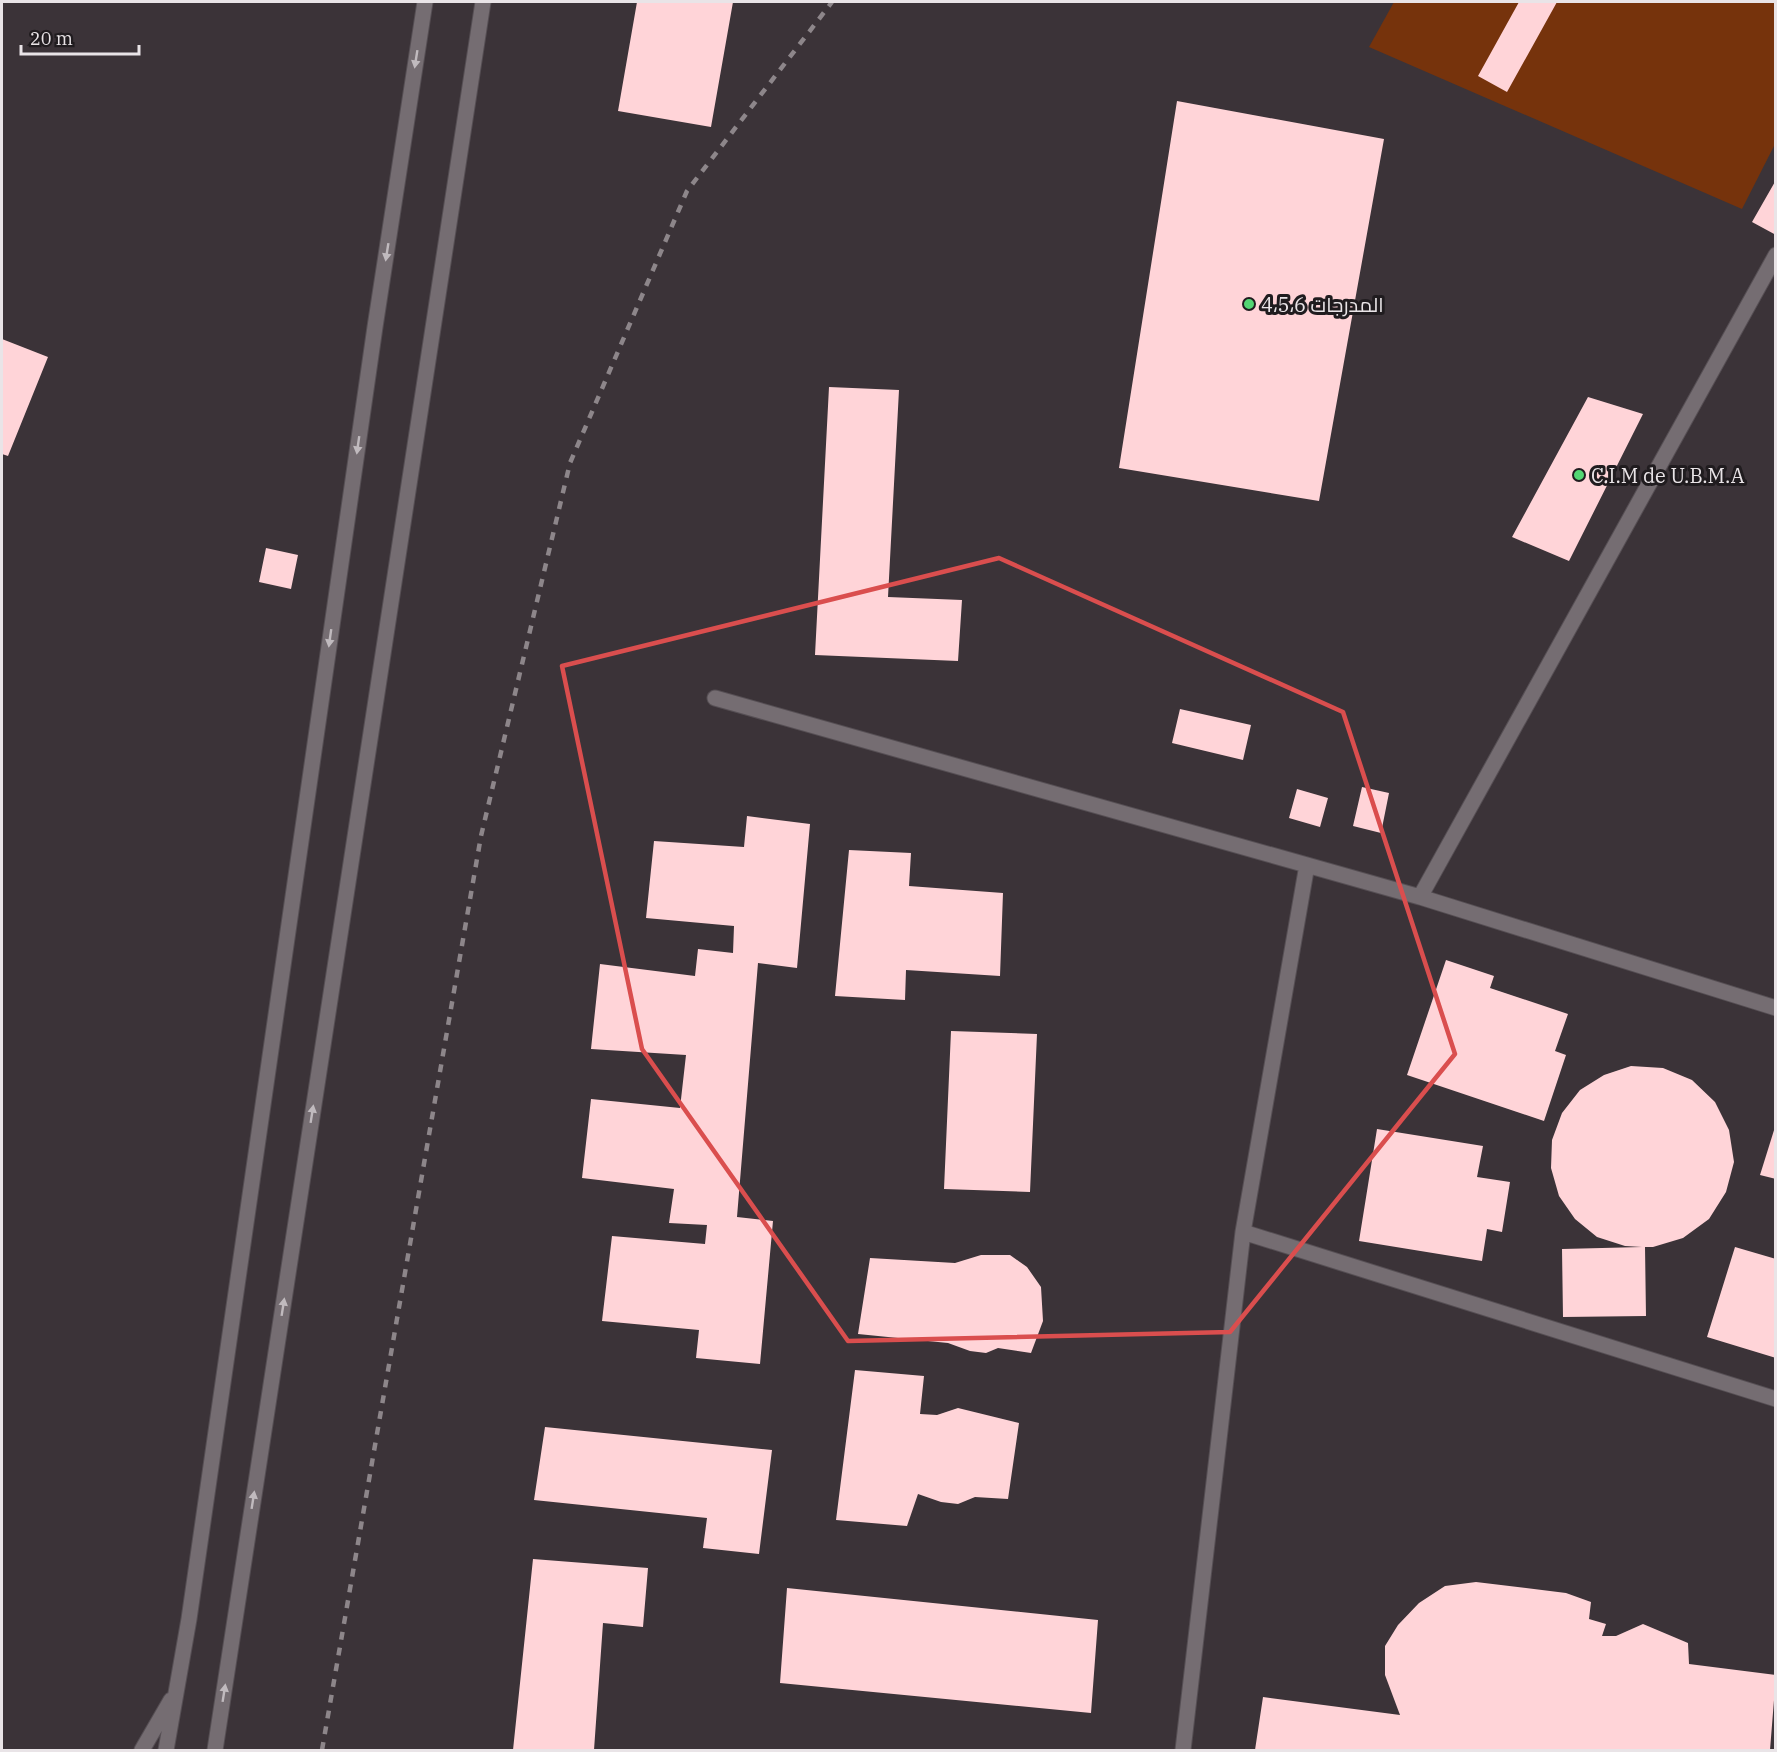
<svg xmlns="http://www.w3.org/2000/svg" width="1777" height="1752" font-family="'IBM Plex Serif',Cairo,serif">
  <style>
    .green { fill: #76330c }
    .building { fill: #ffd4d8 }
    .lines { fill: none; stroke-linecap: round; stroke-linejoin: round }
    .service-casing { stroke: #564f54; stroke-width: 17 }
    .secondary-casing { stroke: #564f54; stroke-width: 17 }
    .service { stroke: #756d72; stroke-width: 15 }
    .secondary { stroke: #756d72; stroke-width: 15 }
    .rail { stroke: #8d868a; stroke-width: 4.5; stroke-dasharray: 8 8; stroke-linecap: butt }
    .oneway { fill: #c0babe }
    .marked { fill: none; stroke: #da4e4e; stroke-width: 4.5; stroke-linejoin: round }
    .poi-dot { fill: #53d673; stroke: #201c1f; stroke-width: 2 }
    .labels { text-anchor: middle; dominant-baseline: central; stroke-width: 6; stroke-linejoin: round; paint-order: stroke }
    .poi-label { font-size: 20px; fill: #e9e4e7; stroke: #201c1f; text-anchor: start }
  </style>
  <rect width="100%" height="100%" fill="#3b3338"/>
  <path class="green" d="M1394,2H1775V144L1742,209L1369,47Z"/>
  <path class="building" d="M637,2H733L711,127L618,111Z
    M1519,2H1557L1507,92L1478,76Z
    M1177,101L1384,139L1319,501L1119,468Z
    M1776,180V235L1752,222Z
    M2,339L48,357L8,456L2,454Z
    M829,387L899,390L888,597L962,600L958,661L815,655Z
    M1588,397L1643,414L1569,561L1512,537Z
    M266,548L298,555L291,589L259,582Z
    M1180,709L1251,725L1243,760L1172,743Z
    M1362,787L1389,793L1381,833L1353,826Z
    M1297,789L1328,798L1320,827L1289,818Z
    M747,816L810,824L797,968L758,963L737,1217L773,1221L760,1364L696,1358L699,1330L602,1321L612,1236L705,1244L707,1225L669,1223L674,1189L582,1178L591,1099L680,1108L686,1055L591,1049L600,964L695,976L698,949L733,953L734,926L646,918L654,841L744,847Z
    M849,850L911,853L909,886L1003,893L1000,976L906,970L905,1000L835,996Z
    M1446,960L1494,976L1490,988L1568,1014L1555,1051L1566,1055L1544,1121L1407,1075Z
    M951,1031L1037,1034L1030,1192L944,1189Z
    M1631,1066L1663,1068L1692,1080L1715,1102L1729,1130L1734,1162L1726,1192L1709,1219L1683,1238L1653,1247H1645L1646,1316L1563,1317L1562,1249L1642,1247L1625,1246L1597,1237L1575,1219L1559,1196L1551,1168L1552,1140L1562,1113L1580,1090L1604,1075Z
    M1775,1127H1776V1179L1760,1175Z
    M1377,1129L1483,1146L1477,1177L1510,1182L1502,1232L1487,1229L1482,1261L1359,1241Z
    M1735,1247L1776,1259V1358L1707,1337Z
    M981,1255H1010L1027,1267L1041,1287L1043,1321L1031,1353L998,1348L986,1353L970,1351L948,1343L858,1334L870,1258L955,1263Z
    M855,1370L924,1376L920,1414L937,1415L958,1408L1019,1423L1008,1499L975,1497L958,1504L941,1502L918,1494L907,1526L836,1520Z
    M545,1427L772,1450L759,1554L703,1548L707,1518L534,1500Z
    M533,1559L648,1568L643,1627L603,1623L594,1750H513Z
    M1476,1582L1566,1593L1591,1602L1589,1619L1606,1624L1602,1636H1616L1643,1624L1688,1643L1689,1664L1776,1675L1770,1750H1255L1263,1697L1400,1715L1385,1675V1646L1398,1625L1419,1603L1445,1586Z
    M787,1588L1098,1620L1091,1713L780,1683Z"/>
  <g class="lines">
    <g class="service-casing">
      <path id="service" d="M715,698L1420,897L1776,1008
        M1420,897L1776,255
        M1243,1232L1776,1399
        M1183,1750L1243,1232L1307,865"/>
    </g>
    <g class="secondary-casing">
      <path id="secondary" d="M142,1750L171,1700
        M166,1750L189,1619L375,327L425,2
        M215,1750L483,2"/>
    </g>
    <use href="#service" class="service"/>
    <use href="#secondary" class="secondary"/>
    <path class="rail" d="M322,1750L481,836L570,463L687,191L832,2"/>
  </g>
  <defs><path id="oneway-solid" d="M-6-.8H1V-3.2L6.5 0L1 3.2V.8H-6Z" transform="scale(1.5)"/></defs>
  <g class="oneway">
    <use href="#oneway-solid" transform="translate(416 59) rotate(99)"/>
    <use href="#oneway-solid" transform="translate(387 252) rotate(99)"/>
    <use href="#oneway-solid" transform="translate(358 445) rotate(98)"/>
    <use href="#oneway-solid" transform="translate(330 638) rotate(98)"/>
    <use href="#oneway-solid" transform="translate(312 1114) rotate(-81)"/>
    <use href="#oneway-solid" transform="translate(283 1307) rotate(-81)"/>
    <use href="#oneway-solid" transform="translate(253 1500) rotate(-81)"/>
    <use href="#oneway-solid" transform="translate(224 1693) rotate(-81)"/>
  </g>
  <path class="marked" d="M999,558L1343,712L1455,1054L1230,1332L848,1341L642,1049L562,666Z"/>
  <g class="poi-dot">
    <circle cx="1249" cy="304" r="6"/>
    <circle cx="1579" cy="475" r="6"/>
  </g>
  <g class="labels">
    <g class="poi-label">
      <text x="1261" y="304">المدرجات 4،5،6</text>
      <text x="1591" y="475">C.I.M de U.B.M.A</text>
    </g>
  </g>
  <rect width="1777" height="1752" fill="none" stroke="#e9e4e7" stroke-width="6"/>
  <path d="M21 45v9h118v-9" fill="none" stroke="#e9e4e7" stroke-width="3"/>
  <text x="30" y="45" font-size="18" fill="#e9e4e7" stroke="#201c1f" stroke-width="4.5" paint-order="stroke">20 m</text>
</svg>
